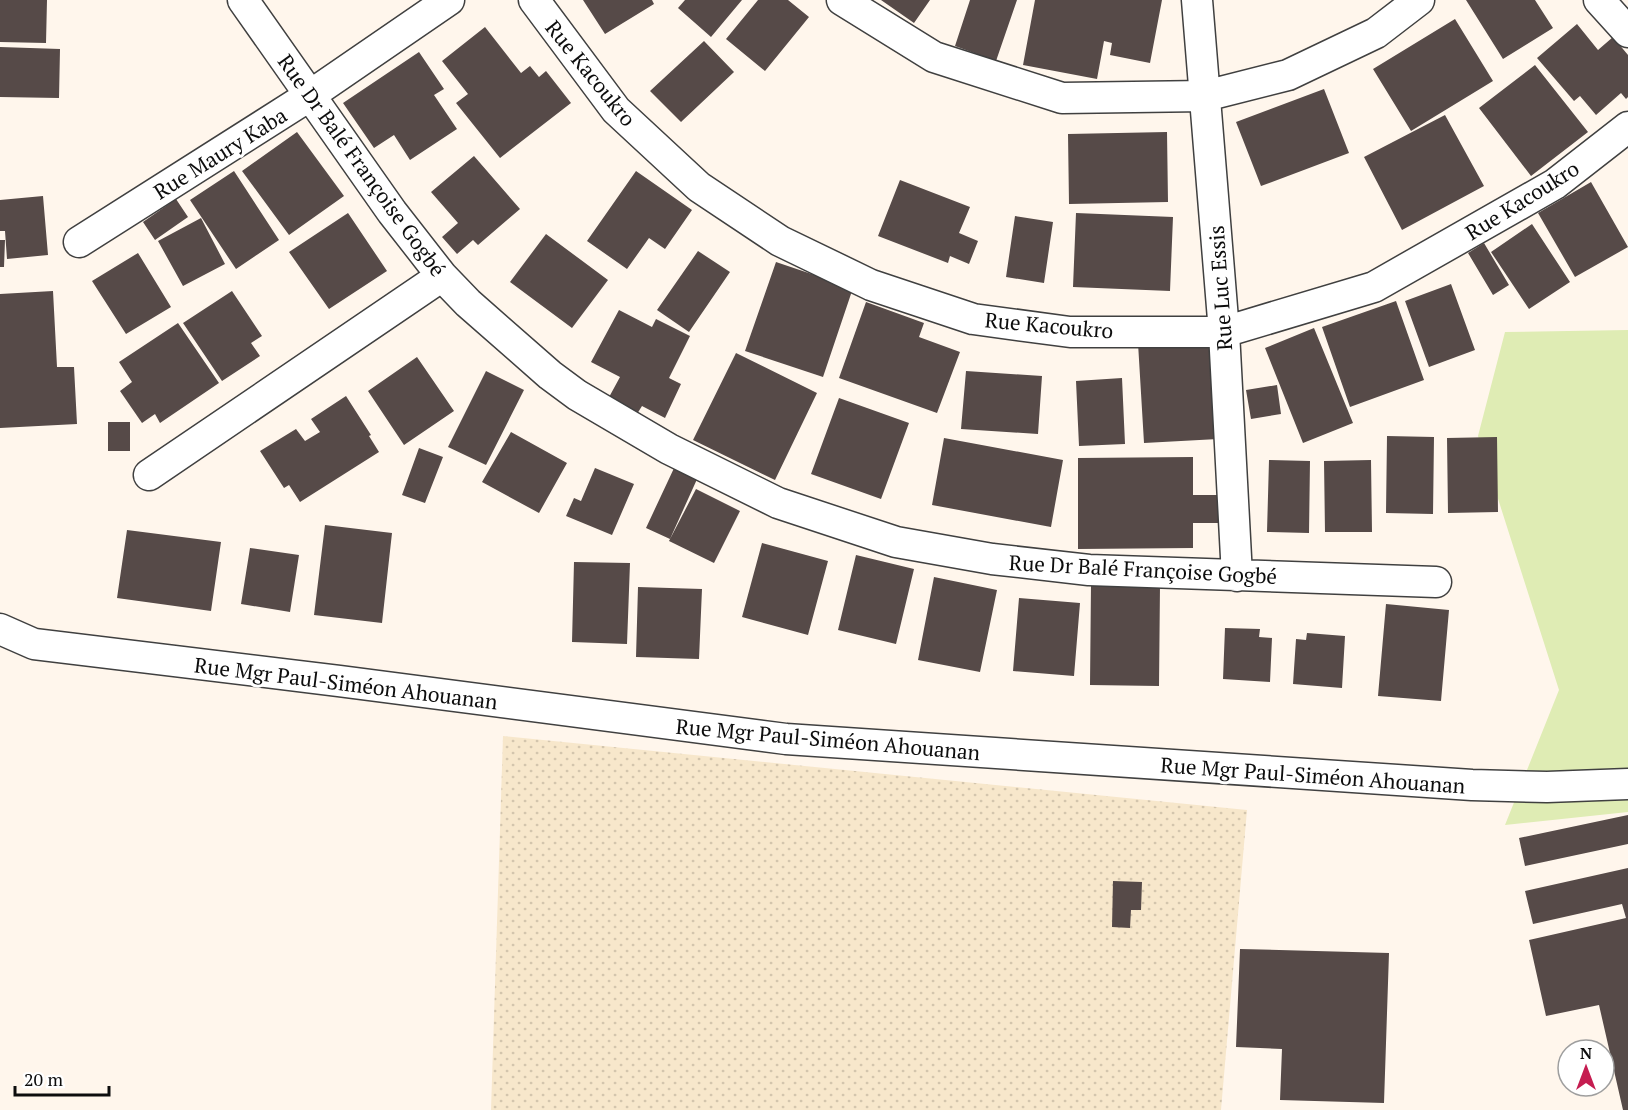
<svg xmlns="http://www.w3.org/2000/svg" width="1628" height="1110" font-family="'PT Serif',serif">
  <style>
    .farmland { fill: url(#farmland-dots) }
    .green { fill: #dfecb4 }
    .building { fill: #564a48 }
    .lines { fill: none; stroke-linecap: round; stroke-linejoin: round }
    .minor-casing { stroke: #404040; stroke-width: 33 }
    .minor { stroke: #fff; stroke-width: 30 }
    .labels { text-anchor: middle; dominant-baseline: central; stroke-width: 6; stroke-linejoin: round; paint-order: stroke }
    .street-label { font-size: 21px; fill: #0d0d0d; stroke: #fff }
  </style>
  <defs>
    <pattern id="farmland-dots" width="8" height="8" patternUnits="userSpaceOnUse" patternTransform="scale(1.5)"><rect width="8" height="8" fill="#f7e7cb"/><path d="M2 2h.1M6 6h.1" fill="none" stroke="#d3c5ad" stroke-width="1.8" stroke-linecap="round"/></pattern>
  </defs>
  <rect width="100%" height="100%" fill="#fff6ec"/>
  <path class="farmland" d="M503,736L1247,810L1221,1110H491Z"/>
  <path class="green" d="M1628,330V812L1505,825L1559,690L1478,436L1505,332Z"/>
  <path class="building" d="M0,0H47L46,43L0,42Z
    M583,0H652L654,4L605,34Z
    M685,0H742L711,37L678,8Z
    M758,0H788L809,17L765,71L726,39Z
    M881,0H930L914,23Z
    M970,0H1017L996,61L955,46Z
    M1035,0H1162L1150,63L1110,55L1112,43L1104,41L1097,79L1023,65Z
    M1466,0H1535L1553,28L1503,59Z
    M1455,19L1493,81L1411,131L1373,69Z
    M1577,24L1598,50L1613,37L1628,55V97L1626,99L1621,93L1596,115L1580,96L1574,101L1537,58Z
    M485,27L521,73L530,66L539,77L546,71L571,103L500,158L456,103L468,94L442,61Z
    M704,41L734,72L681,122L650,91Z
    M0,47L60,49L59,98L0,97Z
    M419,52L444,89L434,95L457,129L410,160L394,135L374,148L343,103Z
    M1535,65L1588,132L1531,176L1479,108Z
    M1324,89L1349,153L1261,186L1236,122Z
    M1445,115L1484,186L1402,230L1364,157Z
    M297,132L344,196L289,235L242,171Z
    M1167,132L1168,202L1069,204L1068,134Z
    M474,156L520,209L478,245L473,240L457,254L442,237L458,223L431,192Z
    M234,171L279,240L236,269L190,200Z
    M636,171L692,210L665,249L649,238L627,269L587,241Z
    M900,180L970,207L959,233L978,241L969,264L950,256L948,263L878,236Z
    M1591,182L1628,247L1575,277L1538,213Z
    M43,196L48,255L7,259L5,231H0V200Z
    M176,199L188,217L155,240L143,222Z
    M348,213L387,271L329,309L289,252Z
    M1076,213L1173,217L1170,291L1073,287Z
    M1015,216L1053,222L1044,283L1006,277Z
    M201,218L225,264L183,286L158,241Z
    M1532,224L1570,282L1529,309L1491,252Z
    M546,234L608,280L572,328L510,282Z
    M0,240H5L4,267H0Z
    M1484,243L1509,285L1493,295L1468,253Z
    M698,251L730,272L689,332L657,310Z
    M138,253L171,307L126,334L92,281Z
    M776,262L853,288L823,377L745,351Z
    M1451,284L1475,350L1429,367L1405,301Z
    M53,291L57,367H74L77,424L0,428V294Z
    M232,291L262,336L251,343L260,356L222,381L183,323Z
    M1396,301L1424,380L1350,407L1322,327Z
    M866,302L924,323L919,337L960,352L937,413L839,378Z
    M619,310L652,327L656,319L690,336L669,378L681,384L665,418L642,406L637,414L608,399L620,377L591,362Z
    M178,323L219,383L160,423L155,414L142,423L120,391L132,382L119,362Z
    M1314,328L1353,423L1303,443L1265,348Z
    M1211,338L1218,439L1144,443L1138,343Z
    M736,353L817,393L775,480L693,440Z
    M417,357L454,411L404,445L368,391Z
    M486,371L524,390L486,465L448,447Z
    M966,371L1042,376L1038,434L961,429Z
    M1122,378L1125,444L1079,446L1076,381Z
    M1277,385L1281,414L1251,419L1246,390Z
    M346,396L371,435L369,436L379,452L300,502L289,485L284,488L260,451L296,429L305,441L320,432L311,419Z
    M839,398L909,423L881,499L811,474Z
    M108,422H130V451H108Z
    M511,432L567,463L539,513L482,482Z
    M1387,436L1434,437L1433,514L1386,513Z
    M1497,437L1498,512L1448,513L1447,438Z
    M944,438L1063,460L1051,527L932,505Z
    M419,448L443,457L425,503L402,495Z
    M1193,457V495H1219V523H1193V548L1078,549V458Z
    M1269,460L1310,461L1309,533L1267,532Z
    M1371,460L1372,532H1325L1324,461Z
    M675,466L698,477L670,539L646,528Z
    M595,468L634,484L612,535L566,516L574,498L581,501Z
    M696,489L740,511L714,563L669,541Z
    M325,525L392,533L382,623L314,615Z
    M127,530L221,542L211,611L117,598Z
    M762,543L828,561L808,635L742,617Z
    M250,548L299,555L290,612L241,604Z
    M856,555L914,569L896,644L838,630Z
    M574,562L630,563L627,644L572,642Z
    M934,577L997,590L980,672L918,660Z
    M1091,584L1160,585L1159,686L1090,685Z
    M638,587L702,589L699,659L636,657Z
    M1019,598L1080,603L1074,676L1013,671Z
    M1386,604L1449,610L1441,701L1378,696Z
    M1225,628L1260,629L1259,637L1272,638L1270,682L1223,679Z
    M1307,633L1345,636L1342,688L1293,684L1296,639L1306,640Z
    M1628,815V844L1525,866L1519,838Z
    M1628,868V1110H1623L1599,1005L1546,1016L1529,940L1626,918L1622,904L1533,924L1525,891Z
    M1113,881L1142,882L1141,910H1131L1130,928L1112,927Z
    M1240,949L1389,953L1384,1103L1280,1100L1282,1049L1236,1047Z"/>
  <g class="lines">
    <g class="minor-casing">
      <path id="minor" d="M243,0L392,212L442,276L468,303L550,375L577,395L669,449L778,503L896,542L992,559L1089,570L1436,582
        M534,0L616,110L699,187L780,241L871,285L973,319L1070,332H1224L1374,287L1555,184L1628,127
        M842,0L934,57L1062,98L1205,96L1288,75L1376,33L1419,0
        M1197,0L1224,332L1237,576
        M1599,0L1628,32
        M79,242L309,96L449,0
        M149,475L442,276
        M0,629L34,644L339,681L786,739L1472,785L1547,787L1628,784"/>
    </g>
    <use href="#minor" class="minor"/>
  </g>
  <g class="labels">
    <g class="street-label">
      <text transform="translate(591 73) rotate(51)">Rue Kacoukro</text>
      <text transform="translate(220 153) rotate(-32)">Rue Maury Kaba</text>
      <text transform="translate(362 165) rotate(54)">Rue Dr Balé Françoise Gogbé</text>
      <text transform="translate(1522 200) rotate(-32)">Rue Kacoukro</text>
      <text transform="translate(1220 288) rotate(-94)">Rue Luc Essis</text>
      <text transform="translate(1049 325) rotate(5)">Rue Kacoukro</text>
      <text transform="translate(1143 569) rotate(3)">Rue Dr Balé Françoise Gogbé</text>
      <text transform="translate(346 683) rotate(7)">Rue Mgr Paul-Siméon Ahouanan</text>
      <text transform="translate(828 739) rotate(5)">Rue Mgr Paul-Siméon Ahouanan</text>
      <text transform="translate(1313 775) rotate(4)">Rue Mgr Paul-Siméon Ahouanan</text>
    </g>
  </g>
  <g transform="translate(1586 1068)"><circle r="28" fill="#ffffff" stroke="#9e9e9e" stroke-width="1.5"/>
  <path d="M0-4.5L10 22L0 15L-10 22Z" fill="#c51c50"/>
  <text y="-9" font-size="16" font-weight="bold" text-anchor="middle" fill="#0d0d0d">N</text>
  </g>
  <path d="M15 1086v9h94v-9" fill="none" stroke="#0d0d0d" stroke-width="3"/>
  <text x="24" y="1086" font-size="18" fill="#0d0d0d" stroke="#ffffff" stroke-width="4.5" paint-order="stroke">20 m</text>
</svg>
